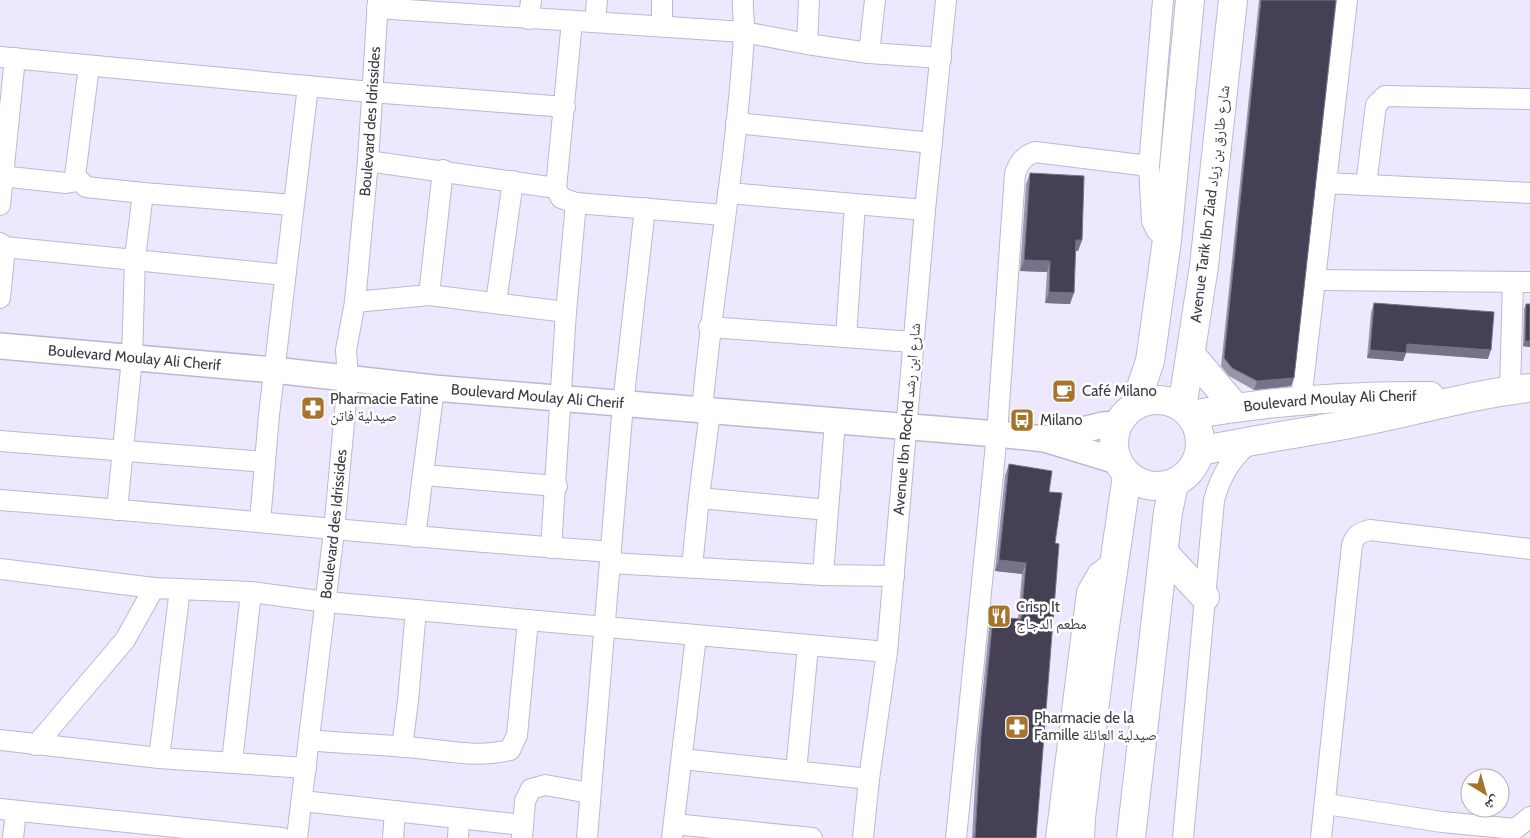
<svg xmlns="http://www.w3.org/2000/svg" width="1530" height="838" font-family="Cabin,'Noto Naskh Arabic',sans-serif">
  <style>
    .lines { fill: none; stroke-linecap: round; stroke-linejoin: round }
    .minor-casing { stroke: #beb7d1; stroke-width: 22 }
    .tertiary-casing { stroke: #beb7d1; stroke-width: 28 }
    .secondary-casing { stroke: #beb7d1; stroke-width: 30 }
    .primary-casing { stroke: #beb7d1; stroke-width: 30 }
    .minor { stroke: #fff; stroke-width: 20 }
    .tertiary { stroke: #fff; stroke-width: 25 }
    .secondary { stroke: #fff; stroke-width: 28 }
    .primary { stroke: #fff; stroke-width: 28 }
    .wall { fill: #9a94aa }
    .shaded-wall { fill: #787288 }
    .building { fill: #464055; stroke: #787288 }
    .labels { text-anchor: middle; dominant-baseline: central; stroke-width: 5; stroke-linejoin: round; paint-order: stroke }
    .street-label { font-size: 15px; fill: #3d3a44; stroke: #fff }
    .poi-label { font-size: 15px; fill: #3d3a44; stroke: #fff; text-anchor: start }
  </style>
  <rect width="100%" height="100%" fill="#ede8fe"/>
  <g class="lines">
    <g class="minor-casing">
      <g id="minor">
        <path d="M809,0L807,44L869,53"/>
        <path d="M875,0L869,53L941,58"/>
        <path d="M1163,0L1149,166L1152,221L1157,231L1167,240"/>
        <path d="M377,8L744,32L807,44"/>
        <path d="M529,19L531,0"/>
        <path d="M572,21L556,188L561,198L576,203L724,215"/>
        <path d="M595,22L597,0"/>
        <path d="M662,26V0"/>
        <path d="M0,57L371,92L565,107"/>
        <path d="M89,66L75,176L86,187L143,193L135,258L132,358L117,510"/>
        <path d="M736,123L932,143"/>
        <path d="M368,161L556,188"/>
        <path d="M0,176L66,183L77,181"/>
        <path d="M1325,183L1530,193"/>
        <path d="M1366,185L1376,105L1385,96L1530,99"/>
        <path d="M143,193L293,205"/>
        <path d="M728,193L925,210"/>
        <path d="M0,205L15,58"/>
        <path d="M0,243L5,247L285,275"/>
        <path d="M1314,280L1530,282"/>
        <path d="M429,295L443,170"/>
        <path d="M0,298L5,247"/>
        <path d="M355,302L429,295L566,312"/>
        <path d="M496,303L513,181"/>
        <path d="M709,327L913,342"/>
        <path d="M846,337L855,204"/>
        <path d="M1510,390L1513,282"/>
        <path d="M1301,401L1347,0"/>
        <path d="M702,411C713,285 737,160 744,34C745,23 742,11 743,0"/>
        <path d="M710,411L699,498L828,510L823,575L894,576"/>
        <path d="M0,441L265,462"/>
        <path d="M424,475L557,486"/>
        <path d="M0,500C204,516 407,537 611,552"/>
        <path d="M828,510L835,422"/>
        <path d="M260,522L269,415L308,86"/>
        <path d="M415,537L434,388"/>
        <path d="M551,548L566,312L576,203"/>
        <path d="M610,563L823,575"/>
        <path d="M692,567L699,498"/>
        <path d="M0,569L154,588L251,592L326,602L887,652"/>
        <path d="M0,740L159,758L180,589"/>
        <path d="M309,740C345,744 381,744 417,748C450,751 477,758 510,750L517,735L528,620"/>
        <path d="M36,745L125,640L154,588"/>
        <path d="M402,747L408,701L416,610"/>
        <path d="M159,758L306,768"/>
        <path d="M682,759L869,779"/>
        <path d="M232,762L251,592"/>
        <path d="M796,771L808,647"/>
        <path d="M302,801L523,825"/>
        <path d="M1326,804L1442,822L1515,829L1530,817"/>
        <path d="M0,809L282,838"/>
        <path d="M674,824L812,838"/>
        <path d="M13,838L16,811"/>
        <path id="s1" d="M297,838L334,531L348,379L346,350L355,302L368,161L378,0"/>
        <path d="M393,838L395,811"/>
        <path d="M458,838L459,819"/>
        <path d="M522,838L525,801L531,789L545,785L590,793"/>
        <path d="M587,838L623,404L645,208"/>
        <path d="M672,838L696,636"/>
        <path d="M863,838L869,779L887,652L925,210L946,0"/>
        <path d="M956,838L997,434L1015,174C1019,162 1024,156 1035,152L1149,166"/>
        <path d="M1056,838L1087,592L1098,573L1114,561"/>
        <path d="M1183,838L1214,500C1221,474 1233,456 1253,440"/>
        <path d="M1321,838L1352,545C1355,535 1359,533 1370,530L1530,549"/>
      </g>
    </g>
    <g class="tertiary-casing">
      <g id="tertiary">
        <path id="s2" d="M0,346L274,370L434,388L997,434L1045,439L1117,461"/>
        <path d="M1045,439L1103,425L1118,424"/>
      </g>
    </g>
    <g class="secondary-casing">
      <g id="secondary">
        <path id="s3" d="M1190,415C1269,401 1350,395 1430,396"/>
        <path d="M1200,451C1255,439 1310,432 1365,421C1420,410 1474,394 1530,388"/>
      </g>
    </g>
    <g class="primary-casing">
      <path id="primary" d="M1192,356L1235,407
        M1114 443a43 43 0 1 1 86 0a43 43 0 1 1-86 0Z
        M1135,405L1150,361L1167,240L1190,0
        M1182,408L1204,266L1233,0
        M1164,553L1205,597
        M1080,838L1081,818L1101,654L1127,475
        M1131,838L1168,512L1174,484"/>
    </g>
    <use href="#minor" class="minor"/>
    <use href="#tertiary" class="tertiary"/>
    <use href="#secondary" class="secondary"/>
    <use href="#primary" class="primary"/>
  </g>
  <path class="wall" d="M1259,0H1336L1294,378L1291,386L1254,390L1229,376L1221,366Z
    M1030,173L1082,240L1078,251H1075L1070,304L1045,303L1047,272L1020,271L1026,184Z
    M1374,303L1488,359L1406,353L1403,361L1367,358L1371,312Z
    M1526,304L1530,347L1523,346L1524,309Z
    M1009,464L1049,492L1055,543L1036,838H972L977,748L989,628L993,617L1018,619L1022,574L995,571L1005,475Z"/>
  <path class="shaded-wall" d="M1076,240H1082L1078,251L1072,250Z
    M1024,260L1050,261L1047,272L1020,271Z
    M1049,292L1074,293L1070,304L1045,303Z
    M1525,341H1530V347L1523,346Z
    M1407,344L1491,350L1488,359L1404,352Z
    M1370,350L1406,353L1403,361L1367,358Z
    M1294,378L1291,386L1254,390L1257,381Z
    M999,560L1026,563L1022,574L995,571Z"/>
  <path class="building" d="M1261,0H1336L1294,378L1257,381L1232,368L1224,358Z
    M1030,173L1084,176L1082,240H1076L1074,293L1049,292L1050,261L1024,260Z
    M1374,303L1494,312L1491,350L1407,344L1406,353L1370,350Z
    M1526,304H1530V341H1525Z
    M1009,464L1052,471L1049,492L1062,493L1055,543L1059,544L1036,838H975L981,737L993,617L1021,619L1026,563L999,560Z"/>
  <defs>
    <g id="cafe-square" transform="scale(1.25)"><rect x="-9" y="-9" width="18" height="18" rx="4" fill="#a6732b" stroke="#fff"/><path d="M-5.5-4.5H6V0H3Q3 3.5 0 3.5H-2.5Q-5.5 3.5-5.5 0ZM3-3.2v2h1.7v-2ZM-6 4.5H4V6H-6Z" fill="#fff"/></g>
    <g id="pharmacy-square" transform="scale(1.25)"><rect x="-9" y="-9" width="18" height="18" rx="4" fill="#a6732b" stroke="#fff"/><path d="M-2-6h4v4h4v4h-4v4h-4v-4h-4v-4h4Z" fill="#fff"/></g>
    <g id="bus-square" transform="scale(1.25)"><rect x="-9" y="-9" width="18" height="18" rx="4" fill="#a6732b" stroke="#fff"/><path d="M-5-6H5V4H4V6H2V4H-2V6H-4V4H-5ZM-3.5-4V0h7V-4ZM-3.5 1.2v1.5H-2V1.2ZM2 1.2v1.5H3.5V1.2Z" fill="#fff"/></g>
    <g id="restaurant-square" transform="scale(1.25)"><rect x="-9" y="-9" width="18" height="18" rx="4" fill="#a6732b" stroke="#fff"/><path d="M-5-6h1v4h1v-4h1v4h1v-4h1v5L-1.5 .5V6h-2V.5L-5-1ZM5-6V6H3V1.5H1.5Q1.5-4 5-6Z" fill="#fff"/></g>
  </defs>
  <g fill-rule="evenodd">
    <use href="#cafe-square" x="1064" y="391"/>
    <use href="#pharmacy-square" x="313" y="408"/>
    <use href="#bus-square" x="1022" y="420"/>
    <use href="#restaurant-square" x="999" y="616"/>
    <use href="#pharmacy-square" x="1017" y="727"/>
  </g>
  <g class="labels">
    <g class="street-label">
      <text stroke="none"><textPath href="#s1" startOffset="721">Boulevard des Idrissides</textPath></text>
      <text transform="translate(1210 204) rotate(-83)">Avenue Tarik Ibn Ziad شارع طارق بن زياد</text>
      <text stroke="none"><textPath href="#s2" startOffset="135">Boulevard Moulay Ali Cherif</textPath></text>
      <text stroke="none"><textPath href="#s2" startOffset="540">Boulevard Moulay Ali Cherif</textPath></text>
      <text stroke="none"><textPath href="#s3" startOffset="141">Boulevard Moulay Ali Cherif</textPath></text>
      <text transform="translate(907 419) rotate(-85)">Avenue Ibn Rochd شارع ابن رشد</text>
      <text stroke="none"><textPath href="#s1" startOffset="316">Boulevard des Idrissides</textPath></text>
    </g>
    <g class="poi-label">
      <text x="1082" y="391">Café Milano</text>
      <text x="330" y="399">Pharmacie Fatine<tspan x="330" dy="17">صيدلية فاتن</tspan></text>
      <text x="1040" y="420">Milano</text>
      <text x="1016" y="607">Crisp It<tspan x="1016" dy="17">مطعم الدجاج</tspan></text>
      <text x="1034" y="718">Pharmacie de la<tspan x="1034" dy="17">Famille صيدلية العائلة</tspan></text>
    </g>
  </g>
  <g transform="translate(1485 793) rotate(143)"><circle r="24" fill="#ffffff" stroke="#b1b0b4"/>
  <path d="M0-4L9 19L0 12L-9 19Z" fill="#a6732b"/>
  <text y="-8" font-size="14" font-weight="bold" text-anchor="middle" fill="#3d3a44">ش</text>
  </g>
</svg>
